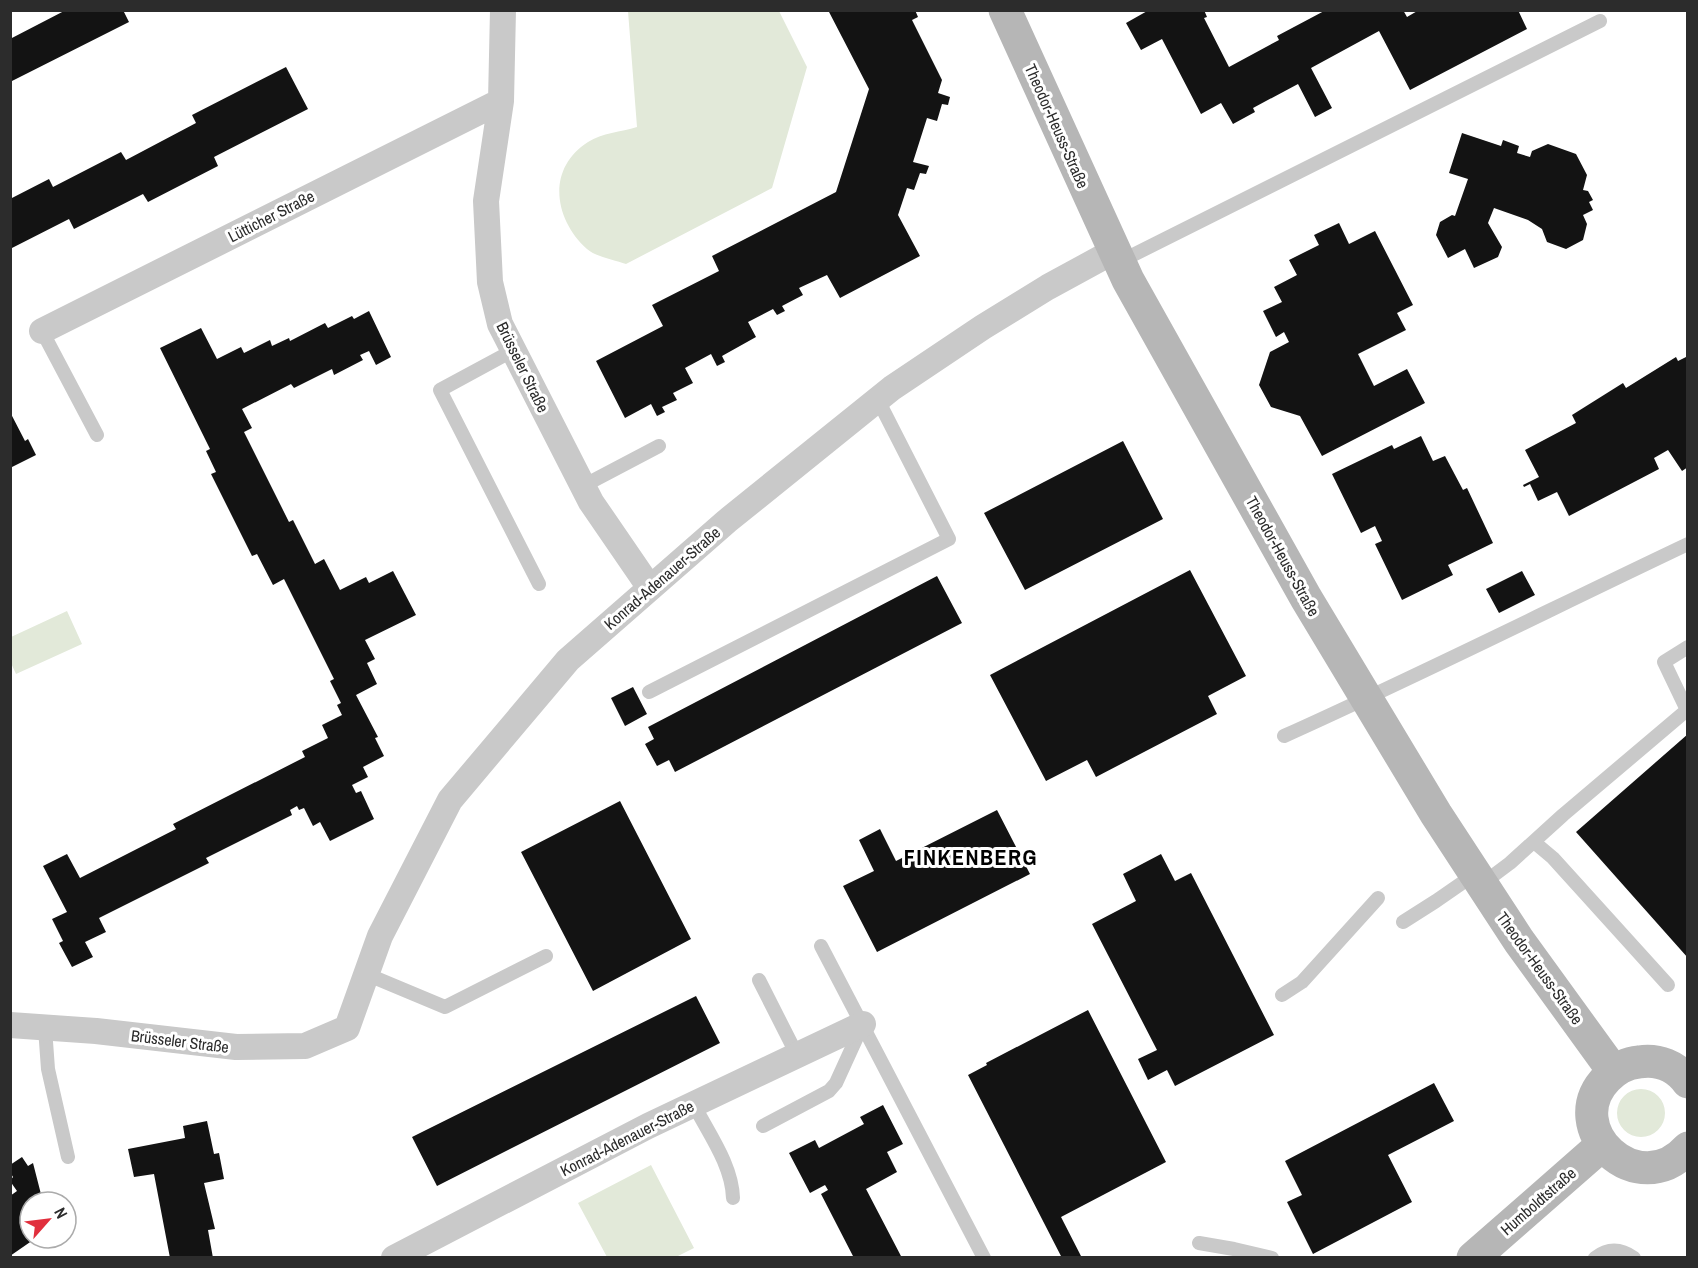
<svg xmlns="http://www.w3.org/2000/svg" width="1698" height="1268" font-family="'Archivo Narrow',sans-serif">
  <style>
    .green { fill: #e2e9d9 }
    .building { fill: #131313 }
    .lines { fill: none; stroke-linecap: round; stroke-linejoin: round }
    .lane { stroke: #c9c9c9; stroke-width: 14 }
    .street { stroke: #c9c9c9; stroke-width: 26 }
    .secondary { stroke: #b6b6b6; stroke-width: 33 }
    .labels { text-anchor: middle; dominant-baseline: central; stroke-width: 6; stroke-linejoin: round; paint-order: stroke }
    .street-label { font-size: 16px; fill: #2c2c2c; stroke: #fff }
    .district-label { font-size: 22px; font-weight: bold; letter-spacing: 1.5px; fill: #000; stroke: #fff }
  </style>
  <rect width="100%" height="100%" fill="#fff"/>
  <path class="green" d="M628,11H779L807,67L772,188L626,264C615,260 596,257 587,249C554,219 546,169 588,142C602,133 621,132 637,127Z
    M67,611L82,644L16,674L11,663V637Z
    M1617 1113a24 24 0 1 1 48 0a24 24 0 1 1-48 0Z
    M651,1165L694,1248L676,1257H607L578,1203Z"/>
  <path class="building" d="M66,10H123L129,22L10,82V39Z
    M828,10H915L918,17L912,20L942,80L938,93L950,97L948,105L942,104L937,121L927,118L913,162L929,166L926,174L920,173L914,190L907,188L898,215L920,256L840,298L827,275L799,288L803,295L782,306L785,311L777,315L773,309L748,322L756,337L722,356L725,362L717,366L711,354L685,368L693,383L673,393L677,400L662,407L665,412L657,416L651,404L625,418L596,361L663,326L652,305L719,271L712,256L836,192L869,89Z
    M1149,10H1204L1207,17L1204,18L1229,67L1279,40L1277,36L1326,10H1403L1407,17L1419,10H1518L1527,29L1410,90L1379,31L1311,68L1332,108L1315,117L1298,84L1253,108L1255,112L1233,124L1221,103L1201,114L1162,39L1141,50L1126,23Z
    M286,67L308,109L214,157L218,166L148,202L143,194L74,229L69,219L10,249V199L49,179L53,187L121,152L126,160L196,123L192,115Z
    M1462,133L1501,146L1503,140L1519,146L1517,153L1530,157L1532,151L1548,144L1576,154L1587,175L1583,190L1588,191L1593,200L1589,202L1593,210L1583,215L1587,224L1583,240L1566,249L1547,242L1542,229L1528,220L1494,208L1488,223L1502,247L1498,257L1474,268L1465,249L1448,258L1436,235L1440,222L1452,215L1455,216L1468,179L1449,173Z
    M1339,223L1349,244L1375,231L1413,305L1397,313L1406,330L1358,354L1374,386L1407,369L1425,403L1322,456L1300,416L1271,407L1259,385L1270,352L1289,342L1284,332L1276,337L1263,311L1282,302L1274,287L1297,275L1289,260L1319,245L1314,235Z
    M369,311L391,357L376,365L369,351L360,355L363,360L334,375L332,369L294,388L291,384L242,409L252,428L244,432L289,522L293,520L315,564L324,559L340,590L366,577L369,583L393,571L416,615L365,640L375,659L367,663L377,684L356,695L378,737L375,738L384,756L363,767L368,777L352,785L356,793L361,791L374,819L330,841L320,822L313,826L304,808L299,810L297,806L290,810L292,815L206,858L209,863L99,918L106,932L85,942L93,957L72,967L59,943L63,941L52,919L67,912L43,866L67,854L80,878L176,829L173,824L305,757L302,751L328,738L322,725L342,715L337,705L341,703L330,681L334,679L284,579L273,585L257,554L252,556L211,474L216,472L206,451L210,449L160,348L201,328L217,359L241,347L244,353L270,340L272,346L289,338L290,341L325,323L328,328L352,316L354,319Z
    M1688,356V467L1682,471L1668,450L1654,458L1659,469L1569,516L1557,492L1538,501L1530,484L1524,487L1523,485L1539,477L1525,450L1576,423L1572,415L1623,383L1626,388L1676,357L1678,361Z
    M10,412L25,441L28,439L36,455L10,468Z
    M1421,436L1433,461L1445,456L1463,490L1467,488L1493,543L1448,565L1453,575L1402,600L1375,544L1382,541L1375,526L1361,533L1332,474L1392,445L1394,449Z
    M1123,441L1163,519L1025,590L984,513Z
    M1190,570L1246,676L1208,696L1217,714L1096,777L1087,760L1046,781L990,675Z
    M1522,571L1535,595L1499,613L1486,589Z
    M937,576L962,623L675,772L669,760L657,766L645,744L654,739L648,727Z
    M633,687L647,714L625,726L611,698Z
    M1688,734V958L1576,832Z
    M620,801L691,939L593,991L521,852Z
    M997,810L1030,874L877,952L843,886L874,871L859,840L880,829L896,861Z
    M1161,854L1175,881L1191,873L1274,1035L1175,1086L1167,1070L1148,1080L1138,1059L1157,1050L1092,924L1136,901L1123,874Z
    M696,996L720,1043L437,1186L412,1137Z
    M1088,1010L1166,1162L1061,1217L1082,1258H1062L968,1075L987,1065L986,1063Z
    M1434,1083L1454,1121L1388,1155L1412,1202L1313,1254L1287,1202L1302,1195L1285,1161Z
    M883,1105L903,1144L887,1152L897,1172L866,1189L902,1258H854L821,1194L828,1190L825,1185L810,1193L789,1153L815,1140L819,1148L864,1124L860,1117Z
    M207,1121L214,1154L219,1153L224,1179L204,1183L215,1229L208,1230L213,1258H170L154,1174L134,1177L128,1149L185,1138L183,1126Z
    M22,1157L28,1166L33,1163L43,1202H30V1238H36L10,1256V1196L17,1191L10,1181L13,1177L10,1172V1165Z"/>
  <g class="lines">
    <path class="lane" d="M1119,262L1600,21
      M42,331L97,435
      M514,350L440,390L539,584
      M583,486L659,446
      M649,692L949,539L878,400
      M1284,736C1420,675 1553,608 1688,544
      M1534,842L1553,858L1668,985
      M1482,884L1510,863L1563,815L1687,710L1664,662L1688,647
      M1403,922L1436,901L1475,874
      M821,946L984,1258
      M366,974L445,1007L546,956
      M759,980L797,1055
      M1282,995L1302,982L1378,898
      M45,1028L48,1069L68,1157
      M694,1105C709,1134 732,1165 733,1198
      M763,1126L829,1091L836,1083L862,1026
      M1199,1243L1234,1249L1272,1258
      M1595,1258C1608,1248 1620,1248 1634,1258"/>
    <path class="street" d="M503,10L501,101L486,201L490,282L500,324L591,502L650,588
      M42,331L501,101
      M10,1025L96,1031L236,1047L305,1046L347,1028L380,936L450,800L568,660L727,521L892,388L983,327L1048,287L1114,251
      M394,1258L648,1126L863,1024"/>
    <path class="secondary" d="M1005,10L1128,280L1306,598L1436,814L1519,941L1614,1072
      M1688,1082C1676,1066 1658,1059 1639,1062C1626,1063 1616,1069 1607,1078C1558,1128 1638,1204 1688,1148
      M1473,1258L1602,1145"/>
  </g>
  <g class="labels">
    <g class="street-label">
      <text transform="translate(1057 126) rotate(66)">Theodor-Heuss-Straße</text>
      <text transform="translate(271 216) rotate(-27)">Lütticher Straße</text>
      <text transform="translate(523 367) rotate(64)">Brüsseler Straße</text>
      <text transform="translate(1283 556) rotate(61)">Theodor-Heuss-Straße</text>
      <text transform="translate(662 578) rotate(-41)">Konrad-Adenauer-Straße</text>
      <text transform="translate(1540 968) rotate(54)">Theodor-Heuss-Straße</text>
      <text transform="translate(180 1041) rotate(7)">Brüsseler Straße</text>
      <text transform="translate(627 1138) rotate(-27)">Konrad-Adenauer-Straße</text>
      <text transform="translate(1538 1201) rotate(-41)">Humboldtstraße</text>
    </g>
    <g class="district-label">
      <text x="971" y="857">FINKENBERG</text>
    </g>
  </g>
  <rect width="1698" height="1268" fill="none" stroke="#2c2c2c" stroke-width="24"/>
  <g transform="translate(48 1220) rotate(62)"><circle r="28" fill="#ffffff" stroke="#ababab" stroke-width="1.5"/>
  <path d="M0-4.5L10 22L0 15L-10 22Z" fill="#e12f3d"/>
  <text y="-9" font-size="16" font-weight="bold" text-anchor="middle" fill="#2c2c2c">N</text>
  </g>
</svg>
